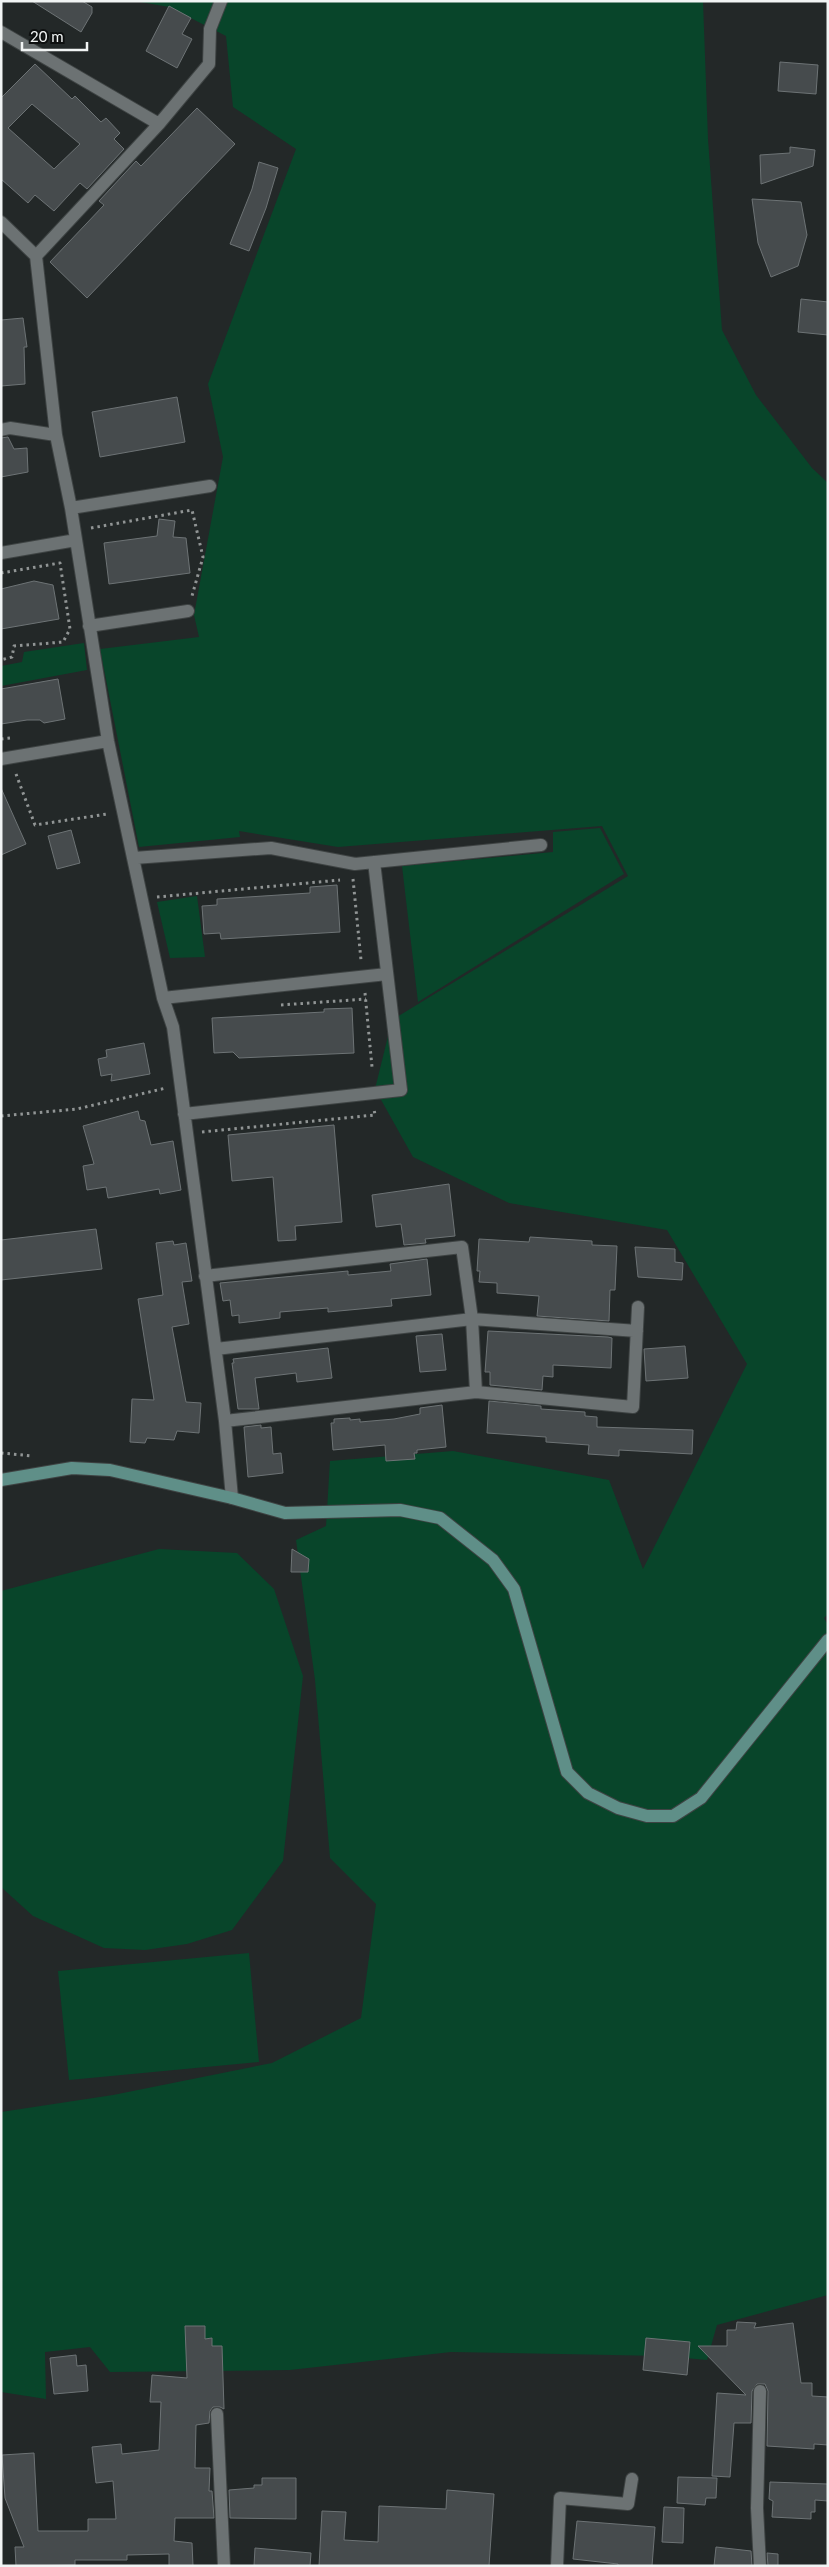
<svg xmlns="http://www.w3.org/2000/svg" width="829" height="2567" font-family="Lato,sans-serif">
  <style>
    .green { fill: #08452a }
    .building { fill: #464b4d; stroke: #6d7375; fill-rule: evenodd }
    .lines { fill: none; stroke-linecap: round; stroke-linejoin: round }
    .street-casing { stroke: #3e4343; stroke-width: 14 }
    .secondary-casing { stroke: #3e4343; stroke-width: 14 }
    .path { stroke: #919595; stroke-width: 3; stroke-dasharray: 2.5 4; stroke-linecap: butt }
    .street { stroke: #6c7273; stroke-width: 12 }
    .secondary { stroke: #5f8f88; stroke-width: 12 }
  </style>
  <rect width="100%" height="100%" fill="#232828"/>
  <path class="green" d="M135,1H703L708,139L722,330L756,395L812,468L828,483V1614L824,1618L828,1625V2295L717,2325L707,2360L663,2356L451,2352L290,2370L110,2372L90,2347L45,2352L46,2399L1,2392V2112L113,2095L272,2063L361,2018L376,1904L330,1858L315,1680L296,1540L326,1526L330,1461L453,1451L609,1480L643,1569L747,1364L667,1230L509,1203L413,1157L375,1089L392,1020L628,876L602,826L338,847L239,831L240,837L139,847L100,649L199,637L194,615L223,457L208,384L296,149L233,107L226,36L169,7Z
    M84,643L87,670L1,686V666L22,662L24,652Z
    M600,828L624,874L418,1002L402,866L553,852V832Z
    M197,896L205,957L170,958L157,902Z
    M159,1549L237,1553L274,1589L303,1676L283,1861L232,1930L187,1944L145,1950L104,1948L33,1916L1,1887V1591Z
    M249,1953L259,2062L69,2080L58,1971Z"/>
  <path class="building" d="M32,1H82L92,7V13L81,32Z
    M169,6L191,18L182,34L192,39L177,68L146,51Z
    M780,62L818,65L816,94L778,91Z
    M35,64L72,99L75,96L101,122L106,118L120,133L114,139L124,149L87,189L80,183L54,211L35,195L28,203L1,179V98ZM32,104L80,144L54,169L8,128Z
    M197,108L235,144L87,298L50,262L104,205L99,201L136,161L141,166Z
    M790,147L815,150L813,166L761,184L760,155L790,153Z
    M259,162L278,168L266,208L249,251L230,244L252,189Z
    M752,199L801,202L807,235L798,266L771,277L758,243Z
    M801,299L828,302V335L798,332Z
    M23,318L27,347H24L25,384L1,386V320Z
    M177,397L185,442L100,457L92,412Z
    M8,437L14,449L27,448L28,472L1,477V438Z
    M159,519L175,521L173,537L186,538L190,573L109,584L104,543L157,536Z
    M34,581L53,585L59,619L1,629V589Z
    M58,679L65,719L44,723L40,720H27L1,724V689Z
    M1,788L26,844L1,855Z
    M71,830L80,863L57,869L48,836Z
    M337,885L340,932L221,939L220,933L204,934L202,906L217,905V899L310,893V887Z
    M352,1008L354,1053L239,1058L233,1052L214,1053L212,1018L324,1012V1009Z
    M144,1043L150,1074L111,1081L112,1074L101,1076L98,1059L107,1057L106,1050Z
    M138,1111L140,1120L145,1121L151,1145L173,1141L181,1190L160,1194L159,1189L108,1198L106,1187L87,1190L83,1166L94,1164L83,1126Z
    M334,1125L342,1222L295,1226L296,1240L278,1241L273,1177L232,1181L228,1135Z
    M449,1184L455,1236L425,1239L426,1243L404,1245L401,1224L376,1227L372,1195Z
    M96,1229L102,1269L1,1280V1240Z
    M530,1237L592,1241V1245L617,1246L615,1290H610L609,1321L537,1316L539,1296L497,1293V1283L479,1282L480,1271H477L479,1239L529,1242Z
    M173,1241L174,1245L186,1243L192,1281L182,1282L189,1324L172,1327L186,1402L201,1403L199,1433L177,1431L174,1440L147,1438L145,1443L130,1442L132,1399L154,1400L138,1299L163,1295L156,1243Z
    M635,1247L675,1249V1262L683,1263L682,1280L638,1277Z
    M427,1259L431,1295L391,1299L392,1306L328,1312V1308L280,1312V1318L239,1323V1315L232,1316L230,1300L223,1301L220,1283L348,1271V1275L391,1271L390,1264Z
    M488,1331L608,1337L612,1338L611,1368L553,1365V1377L543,1376L542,1390L490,1385V1372H485Z
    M442,1334L446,1370L420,1372L416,1336Z
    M685,1346L688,1378L646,1381L644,1349Z
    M328,1348L332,1378L297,1382L296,1373L255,1378L259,1409H238L232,1363H234L233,1359Z
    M489,1401L541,1406V1409L585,1412V1416L597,1417V1427L693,1430L692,1454L619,1450V1456L588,1454L589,1445L546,1442V1437L487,1433Z
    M442,1405L446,1447L417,1450V1453H414L415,1459L386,1461L385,1445L333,1450L331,1423H334V1419L350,1418V1420L360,1419V1422L394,1419L420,1414V1408Z
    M261,1425V1428L271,1427L273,1454L281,1453L283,1473L248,1477L244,1427Z
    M292,1549L309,1559L308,1572H291Z
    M737,2322L756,2323L754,2328L793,2323L801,2383H812V2396L828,2397V2445L814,2444V2449L767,2446L768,2391L765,2384H757L752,2391L751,2423H734L730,2477L712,2476L717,2393L746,2395L698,2346H727V2330H736Z
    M185,2326H205V2339L212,2338V2346H222L224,2409L220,2407H213L210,2411L209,2423L196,2425L195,2468H210L209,2491H212L214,2518H175L174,2541L192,2543L193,2566H169V2554L127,2555V2560H75V2565L16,2566L15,2547H24L5,2498L2,2455L34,2453L38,2531H88V2519H116L113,2481L96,2483L92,2447L121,2444L122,2454L159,2450L161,2402H150L152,2375L187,2378Z
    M646,2338L690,2342L687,2375L643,2370Z
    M76,2355L77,2366L86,2365L88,2391L54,2394L50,2358Z
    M678,2477L717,2478L716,2498H706L705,2505L677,2503Z
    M262,2478H296V2519L230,2518L229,2490L254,2488V2485H262Z
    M770,2482L828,2484V2501L815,2500V2512H811V2519L772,2517L773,2501L769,2499Z
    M447,2490L494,2494L489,2566H319L322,2511L346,2512L344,2540L378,2542L379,2506L446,2509Z
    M664,2507L684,2508L683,2543L662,2542Z
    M577,2521L655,2527L652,2566H618V2564L573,2559Z
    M716,2547L751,2551L752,2566H714Z
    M255,2548L311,2553L310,2566H254Z
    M767,2553L778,2554V2566H768Z"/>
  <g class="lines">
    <g class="street-casing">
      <path id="street" d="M1,32L159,124
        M1,222L36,256L56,435L71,508L108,741L163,998L173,1027L225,1421L232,1498
        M36,256L159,124L209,64L210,29L221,1
        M1,430L10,428L56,435
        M71,508L210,486
        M1,553L76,540
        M89,626L188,611
        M1,759L108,741
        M134,858L271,848L355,864L541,845
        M163,998L387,974
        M184,1114L401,1090L374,862
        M205,1276L462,1247L472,1319L476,1392
        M216,1349L472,1319L637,1331
        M225,1421L476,1392L633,1407L638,1307
        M760,2391L757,2508L760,2566
        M217,2414L224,2566
        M557,2566L560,2498L628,2504L632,2479"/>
    </g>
    <g class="secondary-casing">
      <path id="secondary" d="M1,1480L72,1468L110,1470L232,1498L285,1513L400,1510L440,1518L493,1560L514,1589L567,1772L588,1793L618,1808L647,1816H673L701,1798L828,1640"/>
    </g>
    <path class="path" d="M91,528L192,510L203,557L192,596
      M1,573L60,563L70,629L63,642L14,646L12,657L1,660
      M1,739L11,738
      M16,774L35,825L107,814
      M353,879L361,960
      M157,897L340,880
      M365,993L372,1067
      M281,1005L366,999
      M1,1116L77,1109L166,1088
      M202,1132L375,1115L374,1109
      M1,1453L33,1456"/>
    <use href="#street" class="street"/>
    <use href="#secondary" class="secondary"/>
  </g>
  <rect width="829" height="2567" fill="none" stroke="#f1f4f4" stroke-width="5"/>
  <path d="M22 42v8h65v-8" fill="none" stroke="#f1f4f4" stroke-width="2.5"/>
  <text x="30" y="42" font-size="15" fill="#f1f4f4" stroke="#0e1010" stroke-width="4" paint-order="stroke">20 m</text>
</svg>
